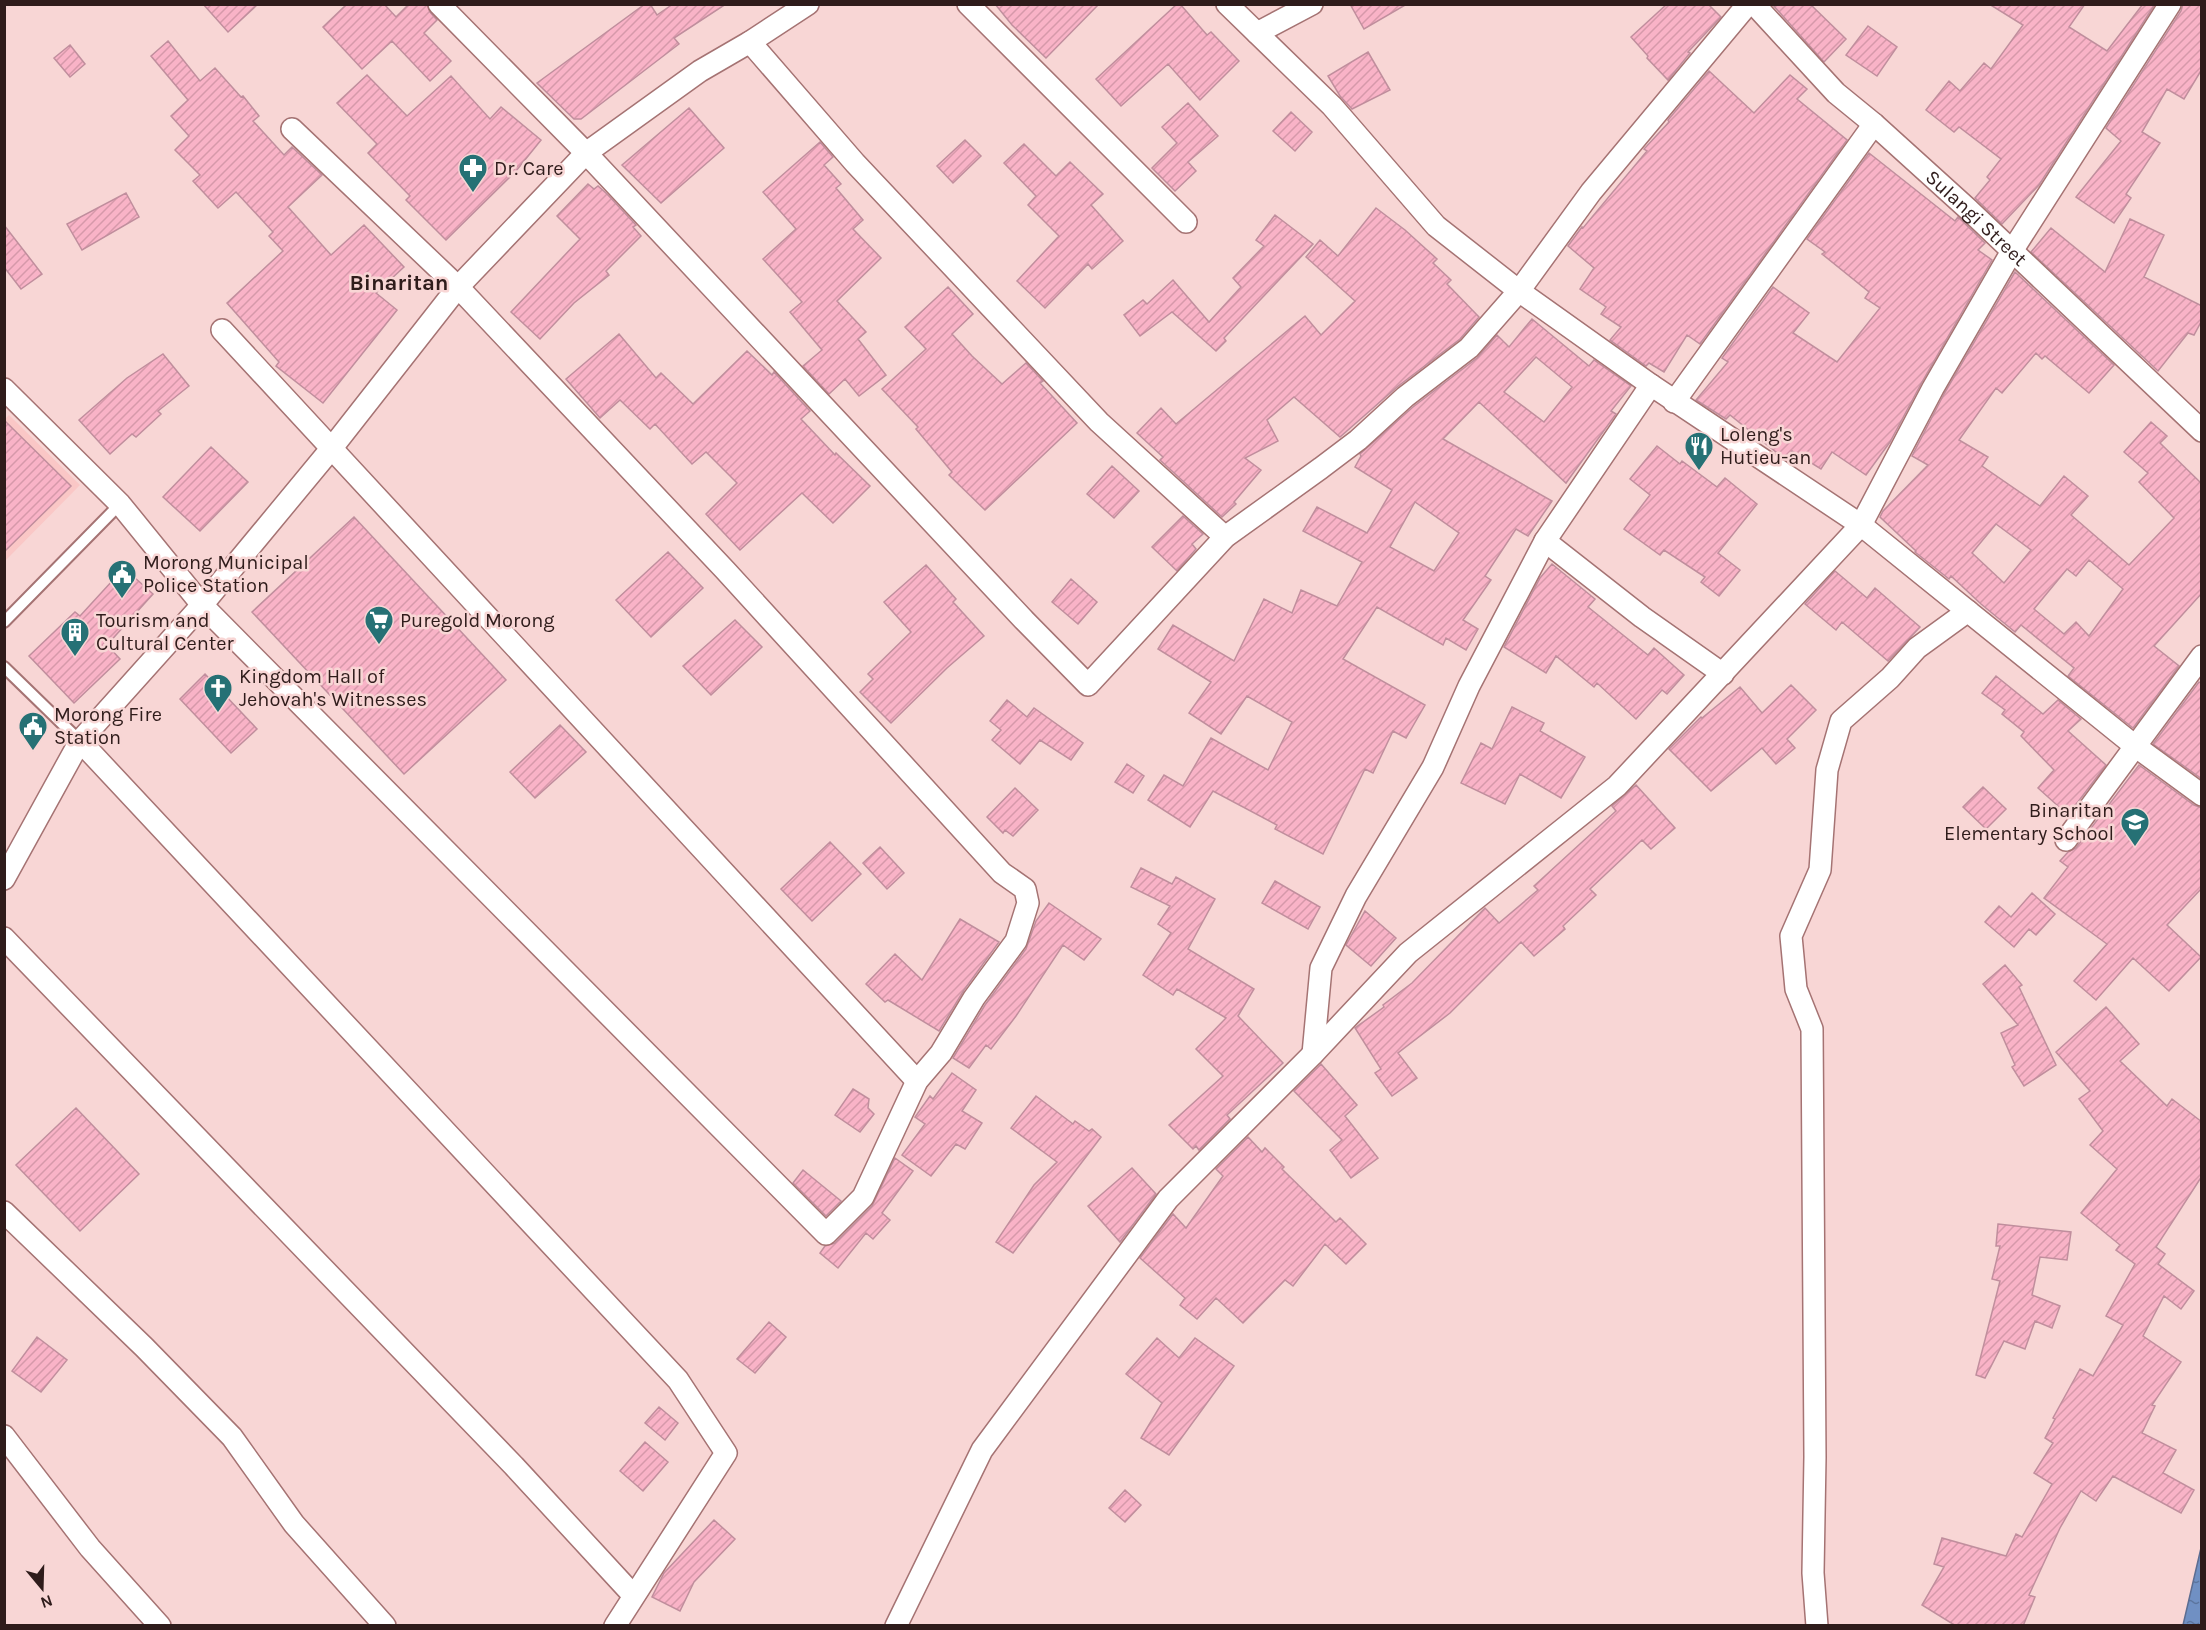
<svg xmlns="http://www.w3.org/2000/svg" width="2206" height="1630" font-family="Karla,sans-serif">
  <style>
    .built { fill: #fac7c6 }
    .water { fill: url(#water-ripples); stroke: #5c6d91; stroke-width: 1.5 }
    .building { fill: url(#building-hatch); stroke: #c08e9d; stroke-width: 1.5; fill-rule: evenodd }
    .lines { fill: none; stroke-linecap: round; stroke-linejoin: round }
    .lane-casing { stroke: #a57373; stroke-width: 14 }
    .street-casing { stroke: #a57373; stroke-width: 24 }
    .lane { stroke: #fff; stroke-width: 10 }
    .street { stroke: #fff; stroke-width: 21 }
    .labels { text-anchor: middle; dominant-baseline: central; stroke-width: 5; stroke-linejoin: round; paint-order: stroke }
    .poi-label { font-size: 20px; fill: #2f1c1b; stroke: #f8d6d5; text-anchor: start }
    .street-label { font-size: 20px; fill: #2f1c1b; stroke: #f8d6d5 }
    .quarter-label { font-size: 22px; font-weight: bold; fill: #2f1c1b; stroke: #f8d6d5 }
  </style>
  <defs>
    <pattern id="water-ripples" width="26" height="14" patternUnits="userSpaceOnUse" patternTransform="scale(1.5)"><rect width="26" height="14" fill="#7090c3"/><path d="M2 4q2-2 4 0t4 0M15 11q2-2 4 0t4 0" fill="none" stroke="#5c759e"/></pattern>
    <pattern id="building-hatch" width="6" height="6" patternUnits="userSpaceOnUse" patternTransform="scale(1.5)"><rect width="6" height="6" fill="#f9b3c7"/><path d="M-1 1l2-2M0 6l6-6M5 7l2-2" fill="none" stroke="#d699aa"/></pattern>
  </defs>
  <rect width="100%" height="100%" fill="#f8d6d5"/>
  <path class="built" d="M9,415L80,485L5,561L4,420Z"/>
  <path class="water" d="M2201,1548V1625H2183Z"/>
  <path class="building" d="M203,4H258L228,32Z
    M347,4H384L396,17L409,4H427L430,12L437,20L424,33L451,61L430,81L392,41L362,69L323,27Z
    M645,4H650L657,15L673,4H726L674,38L679,44L581,119H574L537,83Z
    M995,4H1099L1046,58L1012,25Z
    M1177,4H1180L1207,35L1211,32L1239,61L1200,100L1168,64L1121,106L1096,79Z
    M1350,4H1407L1364,29Z
    M1667,4H1708L1721,17L1688,52L1690,53L1668,80L1647,58L1648,56L1631,37Z
    M1772,4H1810L1846,39L1824,62Z
    M1989,4H2085L2069,27L2107,51L2143,4H2155L2039,185L2002,224L1975,198L1990,180L1987,177L2001,159L1959,127L1954,132L1926,110L1949,81L1960,91L1984,63L1991,69L2023,25Z
    M2183,4H2202V69L2184,99L2167,89L2142,132L2160,143L2126,194L2131,198L2114,223L2076,197L2121,141L2106,128L2181,11Z
    M1868,26L1897,47L1877,76L1846,55Z
    M168,41L200,81L215,68L241,97L243,96L259,116L253,121L284,155L292,147L322,175L288,207L331,255L364,225L404,267L376,293L397,310L323,403L276,366L279,362L227,303L283,251L269,236L273,232L236,192L218,208L193,181L200,175L175,150L189,136L171,116L188,100L151,56Z
    M70,45L85,64L70,77L54,58Z
    M1368,52L1390,90L1352,109L1340,96L1328,76Z
    M1709,71L1754,113L1790,75L1807,89L1797,99L1847,140L1700,344L1687,335L1664,372L1649,363L1646,366L1610,340L1621,327L1601,314L1606,307L1580,289L1594,268L1568,246L1582,227L1583,228L1647,151L1644,149L1669,122L1668,120Z
    M367,75L407,116L451,76L490,119L501,107L541,140L516,171L446,240L406,200L410,196L368,153L377,144L337,103Z
    M1188,103L1218,136L1188,162L1196,171L1175,191L1152,168L1177,143L1162,127Z
    M689,108L724,148L661,203L622,165Z
    M1291,112L1312,132L1295,151L1273,131Z
    M965,140L981,156L953,183L937,166Z
    M820,142L833,157L824,165L841,184L836,188L863,220L853,229L881,258L837,301L866,332L858,339L886,375L859,396L845,379L829,394L803,366L822,350L790,312L802,302L763,259L796,229L763,192Z
    M1024,144L1056,176L1070,162L1103,194L1091,205L1123,241L1092,269L1088,264L1045,308L1017,281L1059,236L1028,205L1036,196L1004,163Z
    M1869,153L1955,221L1958,217L1985,243L1978,250L1992,260L1922,382L1890,442L1866,475L1832,452L1821,469L1792,451L1786,460L1730,415L1726,419L1696,400L1728,362L1722,358L1773,287L1809,313L1793,333L1837,362L1880,308L1865,298L1869,292L1822,254L1825,252L1807,239Z
    M588,184L594,189L598,186L607,194L636,225L633,227L641,236L606,271L609,275L574,303L540,339L511,312L580,239L557,216Z
    M126,193L139,217L82,250L67,224Z
    M1376,208L1405,230L1437,259L1433,263L1451,280L1447,284L1479,317L1460,339L1397,387L1340,437L1294,397L1267,420L1278,441L1245,458L1261,470L1234,502L1236,504L1222,517L1160,460L1163,457L1137,433L1161,408L1176,424L1305,316L1321,335L1355,301L1306,257L1320,240L1338,256Z
    M1275,215L1313,244L1224,338L1226,341L1216,351L1172,312L1140,336L1124,315L1143,300L1147,304L1173,280L1209,322L1241,287L1233,278L1264,246L1256,240Z
    M2130,219L2164,235L2144,277L2202,306V320L2194,335L2188,333L2158,371L2031,252L2051,228L2105,272Z
    M4,225L42,274L21,289L4,267Z
    M2015,272L2114,365L2089,393L2045,356L2042,359L2036,353L2002,393L1996,388L1959,440L1988,457L1982,466L2040,506L2064,476L2088,496L2071,515L2129,565L2174,518L2139,482L2148,473L2124,452L2151,422L2167,436L2160,443L2202,484V593L2154,646L2179,666L2133,728L2068,676L2074,668L2021,625L2015,632L1981,604L1951,576L1949,579L1915,552L1916,551L1880,517L1883,511L1928,465L1912,456L1944,394ZM1996,524L2031,550L2004,583L1972,553ZM2089,560L2123,589L2089,636L2076,622L2064,634L2034,609L2067,569L2076,576Z
    M948,287L973,314L952,334L972,356L1002,384L1026,363L1043,381L1040,383L1077,423L985,510L949,475L952,472L916,429L918,427L882,389L926,349L905,327Z
    M1532,319L1589,366L1594,360L1631,386L1611,411L1616,414L1566,483L1479,402L1443,439L1552,501L1528,536L1516,529L1485,576L1491,580L1463,620L1478,629L1466,650L1446,638L1443,645L1377,607L1343,659L1425,705L1406,738L1393,731L1373,773L1365,769L1323,854L1275,829L1277,825L1213,791L1190,827L1148,800L1164,775L1183,786L1211,738L1268,770L1292,722L1247,696L1221,734L1189,713L1211,682L1158,649L1173,625L1234,661L1264,599L1292,613L1301,590L1337,606L1362,562L1303,531L1317,507L1367,533L1392,490L1355,467L1361,456L1360,454L1413,407L1477,358L1497,335L1509,347ZM1536,357L1572,387L1544,422L1504,392ZM1415,502L1459,533L1434,571L1390,547Z
    M619,334L656,378L661,373L693,404L747,351L772,375L774,372L810,411L801,419L835,455L836,453L870,486L833,523L802,493L740,550L706,514L737,483L706,452L692,464L655,424L650,429L620,400L600,418L566,379Z
    M163,354L189,386L158,411L161,414L136,437L132,434L110,454L79,420L127,378Z
    M4,420L71,486L4,552Z
    M1657,446L1680,464L1682,461L1717,487L1725,478L1757,504L1718,553L1740,570L1719,596L1701,582L1705,577L1664,550L1660,555L1624,529L1650,495L1630,479Z
    M211,447L248,482L200,531L163,497Z
    M1112,466L1139,491L1114,518L1087,494Z
    M1183,516L1203,534L1192,544L1196,549L1177,571L1152,547Z
    M354,517L506,680L404,774L252,612Z
    M668,552L703,588L651,637L616,600Z
    M1552,564L1595,599L1588,607L1648,655L1654,648L1684,675L1667,694L1662,690L1636,719L1597,683L1594,687L1556,656L1546,673L1504,647L1540,578Z
    M926,565L956,599L953,602L984,636L947,668L891,723L860,692L873,679L868,674L911,632L884,602Z
    M124,568L153,594L107,645L120,659L74,703L29,656L75,612L80,616Z
    M1835,571L1867,598L1875,588L1920,627L1888,661L1842,622L1836,630L1805,604Z
    M1071,579L1097,602L1078,624L1052,602Z
    M735,620L762,647L711,695L683,666Z
    M205,674L257,729L231,753L180,699Z
    M1996,676L2043,714L2058,700L2081,719L2068,731L2106,765L2068,815L2038,788L2054,770L2021,736L2024,732L2002,714L2005,710L1982,693Z
    M2199,682L2202,684V779L2153,744Z
    M1791,685L1816,710L1787,739L1795,748L1776,764L1762,748L1711,791L1669,749L1701,717L1702,718L1740,687L1762,713Z
    M1007,700L1027,717L1034,708L1083,743L1071,760L1040,740L1020,764L992,740L1001,730L990,721Z
    M1512,707L1544,723L1540,731L1585,757L1561,798L1520,774L1505,804L1461,783L1481,743L1492,749Z
    M560,725L586,752L535,798L510,772Z
    M1127,764L1144,776L1133,793L1115,782Z
    M2139,765L2194,805L2202,808V888L2167,925L2201,957L2169,991L2133,958L2096,1000L2074,981L2107,944L2044,898L2068,867L2060,861L2068,852L2076,848Z
    M1636,785L1675,828L1651,849L1642,840L1590,889L1596,895L1563,926L1565,929L1534,956L1521,942L1450,1013L1398,1053L1417,1078L1392,1096L1375,1073L1381,1069L1355,1028L1384,1007L1383,1005L1412,983L1485,908L1499,923L1538,890L1534,886L1616,811L1612,806Z
    M1983,787L2006,809L1986,829L1963,807Z
    M1015,788L1038,810L1013,836L1005,830L1003,833L987,817Z
    M830,842L861,874L812,921L781,889Z
    M880,847L904,873L887,889L863,863Z
    M1141,868L1172,884L1176,877L1215,899L1188,949L1254,989L1238,1016L1283,1063L1227,1115L1230,1119L1199,1150L1196,1146L1193,1149L1169,1125L1223,1076L1196,1049L1226,1018L1177,989L1173,995L1143,975L1171,933L1158,924L1170,906L1131,887Z
    M1275,881L1320,907L1308,929L1262,903Z
    M2032,893L2055,914L2036,935L2029,929L2014,947L1985,922L1999,906L2011,917Z
    M1049,903L1101,939L1084,960L1063,945L1016,1016L991,1049L986,1045L969,1068L953,1058L985,1005L1026,949L1036,921Z
    M1365,911L1396,938L1371,966L1346,945Z
    M960,919L999,942L964,990L939,1031L888,1000L885,1002L866,984L895,954L922,980Z
    M2005,965L2022,985L2019,987L2056,1065L2024,1086L2012,1067L2015,1065L2001,1033L2018,1025L1983,984Z
    M2106,1007L2139,1044L2120,1061L2167,1106L2172,1099L2202,1122V1176L2156,1247L2165,1254L2158,1264L2194,1291L2181,1309L2164,1296L2143,1336L2181,1362L2152,1405L2155,1406L2142,1433L2176,1450L2163,1473L2194,1490L2181,1513L2113,1476L2096,1501L2081,1491L2060,1528L2029,1595L2035,1597L2023,1626H1956L1922,1605L1944,1567L1934,1564L1942,1538L2006,1556L2016,1534L2022,1537L2052,1484L2034,1473L2053,1443L2045,1438L2055,1419L2053,1418L2080,1369L2093,1376L2123,1325L2106,1316L2135,1264L2116,1250L2120,1245L2081,1213L2117,1169L2090,1145L2103,1131L2079,1099L2090,1091L2056,1052Z
    M1321,1064L1357,1105L1345,1116L1378,1158L1351,1178L1330,1150L1342,1140L1294,1091Z
    M952,1073L976,1090L962,1111L982,1123L965,1149L956,1144L931,1176L902,1155L925,1124L915,1117L930,1096L933,1099Z
    M853,1089L869,1099L868,1108L874,1114L860,1132L835,1115Z
    M1036,1096L1073,1124L1075,1121L1089,1131L1092,1129L1101,1137L1013,1253L996,1242L1034,1185L1057,1162L1011,1128Z
    M76,1108L139,1174L80,1231L16,1165Z
    M1248,1137L1262,1152L1265,1148L1284,1167L1282,1169L1336,1222L1340,1218L1366,1244L1346,1264L1325,1244L1293,1286L1285,1280L1243,1323L1216,1298L1197,1319L1180,1305L1185,1298L1140,1258L1173,1214L1186,1228L1223,1176L1216,1169Z
    M895,1158L913,1171L882,1213L890,1220L873,1239L866,1233L838,1268L820,1253L825,1246L835,1243L872,1206Z
    M1132,1168L1156,1194L1120,1242L1088,1206Z
    M803,1170L841,1201L826,1216L793,1183Z
    M1998,1224L2071,1232L2067,1260L2040,1257L2032,1295L2060,1306L2052,1328L2035,1321L2025,1349L2004,1341L1985,1378L1976,1375L2000,1281L1992,1279L2000,1246H1996Z
    M769,1322L786,1337L755,1373L737,1359Z
    M37,1337L67,1360L41,1392L12,1371Z
    M1157,1338L1179,1358L1195,1338L1234,1366L1169,1455L1141,1438L1162,1403L1126,1374Z
    M659,1407L678,1423L665,1440L645,1423Z
    M645,1442L668,1462L643,1491L620,1471Z
    M1125,1490L1141,1505L1125,1522L1109,1508Z
    M714,1520L735,1539L694,1582L680,1611L652,1597L664,1573Z"/>
  <g class="lines">
    <g class="lane-casing">
      <path id="lane" d="M4,622L120,504
        M4,667L80,741"/>
    </g>
    <g class="street-casing">
      <g id="street">
        <path d="M439,4L586,153L1024,620L1088,685L1225,537L1321,468L1358,440L1405,397L1469,348L1519,291L1591,192L1748,4"/>
        <path d="M968,4L1186,222"/>
        <path d="M1227,4L1332,106L1436,226L1519,291L1651,385L1861,525L2135,746L2202,795"/>
        <path id="s1" d="M1754,4L1836,93L1874,124L1969,210L2202,431"/>
        <path d="M1257,33L1312,4"/>
        <path d="M750,42L855,163L1099,422L1225,537"/>
        <path d="M222,330L917,1081"/>
        <path d="M4,389L120,504L202,605L826,1234L863,1197L917,1081L941,1053L974,998L1016,941L1028,903L1025,889L1002,873L725,570L458,287L292,129"/>
        <path d="M1674,402L1874,124"/>
        <path d="M1545,541L1642,617L1723,674"/>
        <path d="M80,741L678,1380L726,1453L615,1626"/>
        <path d="M2066,840L2202,656"/>
        <path d="M4,879L80,741L202,605L331,449L458,287L586,153L700,71L750,42L808,4"/>
        <path d="M4,938L514,1466L633,1595"/>
        <path d="M1313,1054L1321,968L1356,896L1433,767L1469,686L1545,541L1651,385"/>
        <path d="M4,1212L144,1347L232,1437L294,1524L385,1626"/>
        <path d="M4,1436L90,1548L160,1626"/>
        <path d="M896,1626L982,1450L1168,1199L1313,1054L1408,953L1617,786L1861,525L1933,388L2012,251L2170,4"/>
        <path d="M1817,1626L1813,1573L1815,1457L1812,1029L1796,989L1791,936L1820,870L1827,770L1841,721L1890,678L1917,648L1968,611"/>
      </g>
    </g>
    <use href="#lane" class="lane"/>
    <use href="#street" class="street"/>
  </g>
  <defs>
    <g id="pharmacy-pin" transform="scale(1.5)"><path d="M0 17L-7.5 6A9.5 9.5 0 1 1 7.5 6Z" fill="#267175" stroke="#f8d6d5"/><path d="M-2-6h4v4h4v4h-4v4h-4v-4h-4v-4h4Z" fill="#fff"/></g>
    <g id="restaurant-pin" transform="scale(1.5)"><path d="M0 17L-7.5 6A9.5 9.5 0 1 1 7.5 6Z" fill="#267175" stroke="#f8d6d5"/><path d="M-5-6h1v4h1v-4h1v4h1v-4h1v5L-1.5 .5V6h-2V.5L-5-1ZM5-6V6H3V1.5H1.5Q1.5-4 5-6Z" fill="#fff"/></g>
    <g id="civic-pin" transform="scale(1.5)"><path d="M0 17L-7.5 6A9.5 9.5 0 1 1 7.5 6Z" fill="#267175" stroke="#f8d6d5"/><path d="M-.6-6.5H3V-4.5H.6V-3L4-1V1h2V6H-6V1h2V-1L-.6-3ZM-1.2 2.5V6h2.4V2.5Z" fill="#fff"/></g>
    <g id="supermarket-pin" transform="scale(1.5)"><path d="M0 17L-7.5 6A9.5 9.5 0 1 1 7.5 6Z" fill="#267175" stroke="#f8d6d5"/><path d="M-6-5.5h2.5l.6 2H6L4.5 2H-2.5L-4.4-4H-6ZM-1.5 3.2a1.3 1.3 0 1 0 .1 0ZM3 3.2a1.3 1.3 0 1 0 .1 0Z" fill="#fff"/></g>
    <g id="building-pin" transform="scale(1.5)"><path d="M0 17L-7.5 6A9.5 9.5 0 1 1 7.5 6Z" fill="#267175" stroke="#f8d6d5"/><path d="M-4-6H4V6H1V3H-1V6H-4ZM-2.5-4.3h1.7v1.8h-1.7ZM.8-4.3h1.7v1.8H.8ZM-2.5-1h1.7V.8h-1.7ZM.8-1h1.7V.8H.8Z" fill="#fff"/></g>
    <g id="church-pin" transform="scale(1.5)"><path d="M0 17L-7.5 6A9.5 9.5 0 1 1 7.5 6Z" fill="#267175" stroke="#f8d6d5"/><path d="M-1.2-6h2.4v3.5h3.3v2.4h-3.3V6h-2.4V-.1h-3.3v-2.4h3.3Z" fill="#fff"/></g>
    <g id="school-pin" transform="scale(1.5)"><path d="M0 17L-7.5 6A9.5 9.5 0 1 1 7.5 6Z" fill="#267175" stroke="#f8d6d5"/><path d="M0-5L7-2L0 1L-7-2ZM-4 1L0 2.5L4 1V4Q0 6-4 4Z" fill="#fff"/></g>
  </defs>
  <g fill-rule="evenodd">
    <use href="#pharmacy-pin" x="473" y="168"/>
    <use href="#restaurant-pin" x="1699" y="446"/>
    <use href="#civic-pin" x="122" y="574"/>
    <use href="#supermarket-pin" x="379" y="620"/>
    <use href="#building-pin" x="75" y="632"/>
    <use href="#church-pin" x="218" y="688"/>
    <use href="#civic-pin" x="33" y="726"/>
    <use href="#school-pin" x="2135" y="822"/>
  </g>
  <g class="labels">
    <g class="poi-label">
      <text x="494" y="168">Dr. Care</text>
      <text x="1720" y="434">Loleng's<tspan x="1720" dy="23">Hutieu-an</tspan></text>
      <text x="143" y="562">Morong Municipal<tspan x="143" dy="23">Police Station</tspan></text>
      <text x="96" y="620">Tourism and<tspan x="96" dy="23">Cultural Center</tspan></text>
      <text x="400" y="620">Puregold Morong</text>
      <text x="239" y="676">Kingdom Hall of<tspan x="239" dy="23">Jehovah's Witnesses</tspan></text>
      <text x="54" y="714">Morong Fire<tspan x="54" dy="23">Station</tspan></text>
      <text x="2114" y="810" text-anchor="end">Binaritan<tspan x="2114" dy="23">Elementary School</tspan></text>
    </g>
    <g class="street-label">
      <text stroke="none"><textPath href="#s1" startOffset="309">Sulangi Street</textPath></text>
    </g>
    <g class="quarter-label">
      <text x="399" y="283">Binaritan</text>
    </g>
  </g>
  <rect width="2206" height="1630" fill="none" stroke="#2f1c1b" stroke-width="12"/>
  <g transform="translate(42 1588) rotate(161)" stroke="#f8d6d5" stroke-width="4.5" paint-order="stroke">
  <path d="M0-4.5L10 22L0 15L-10 22Z" fill="#2f1c1b"/>
  <text y="-9" font-size="16" font-weight="bold" text-anchor="middle" fill="#2f1c1b">N</text>
  </g>
</svg>
